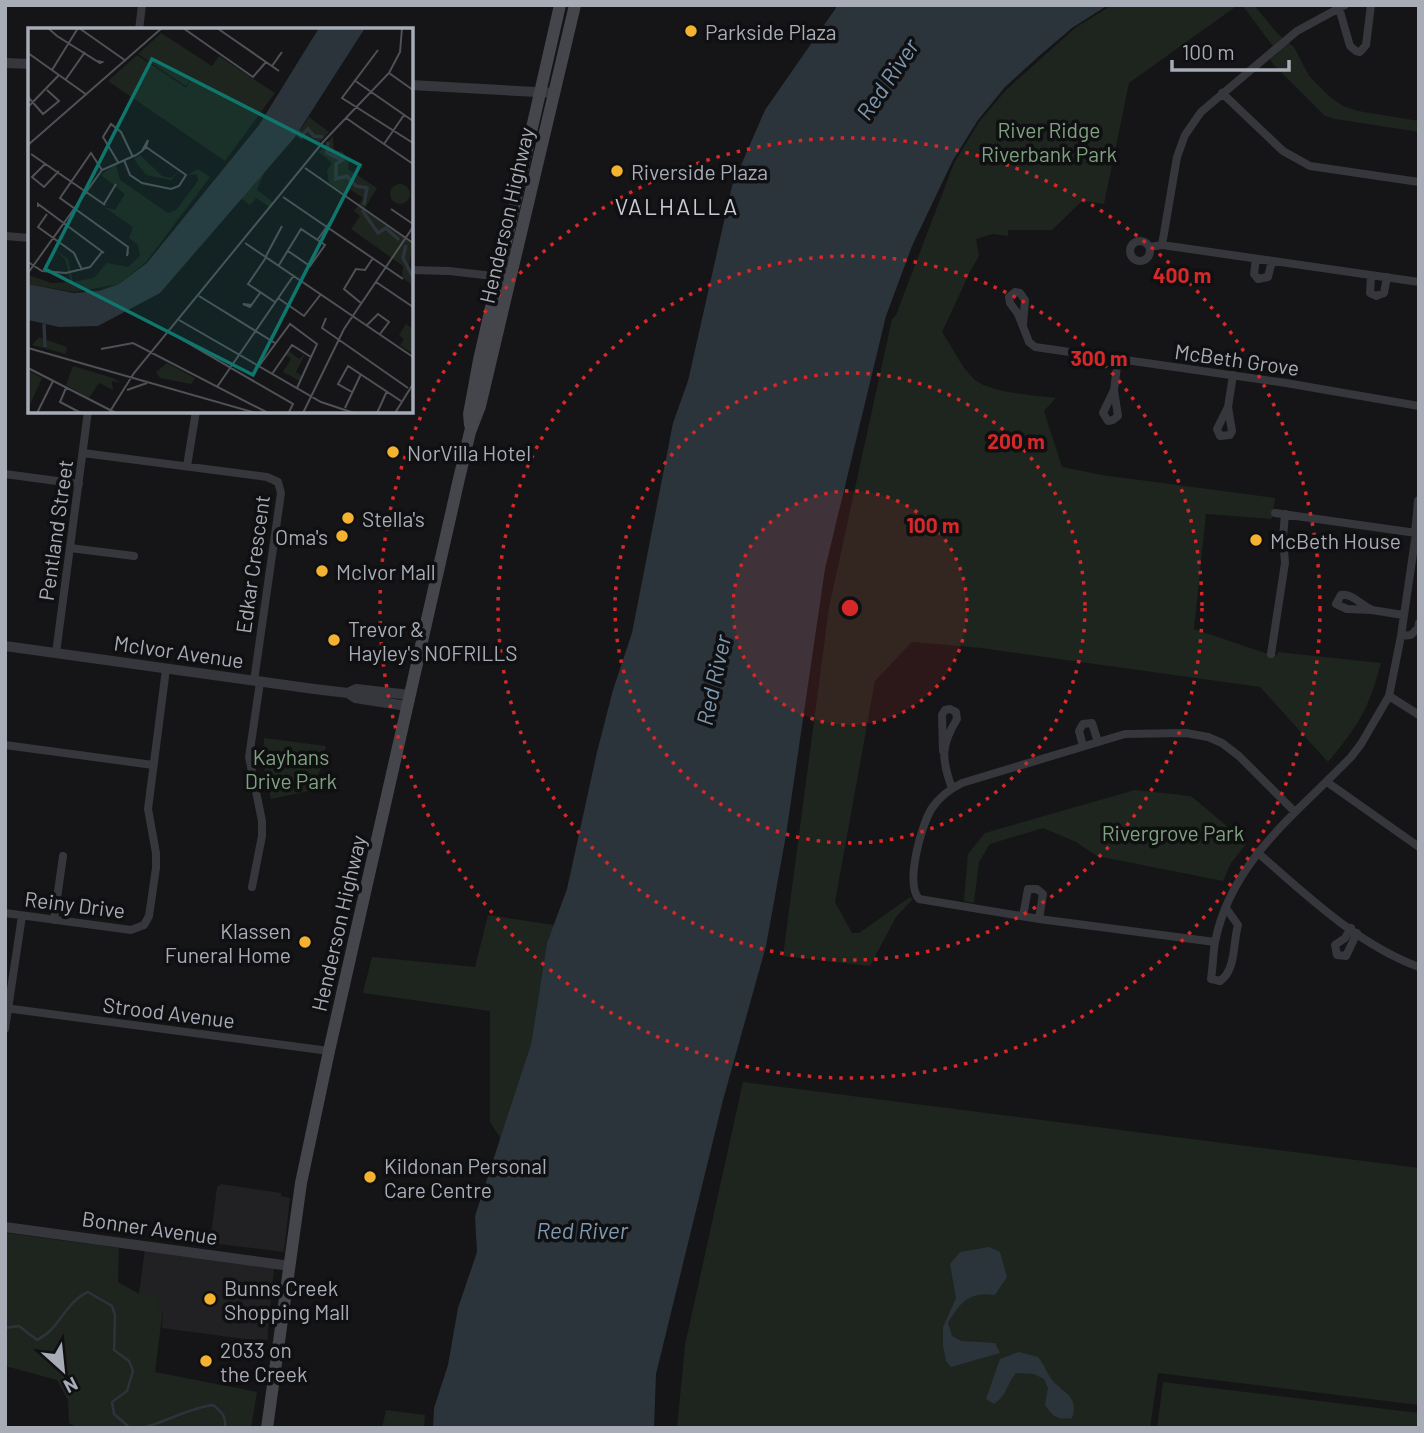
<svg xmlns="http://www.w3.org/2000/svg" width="1424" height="1433" font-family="Barlow,sans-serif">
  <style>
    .built { fill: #212124 }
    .green { fill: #1d251e }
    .water { fill: #2b343b }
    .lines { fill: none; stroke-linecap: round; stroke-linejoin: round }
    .stream { stroke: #2b343b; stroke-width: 2.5 }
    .minor { stroke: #36373c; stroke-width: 8 }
    .tertiary { stroke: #36373c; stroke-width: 10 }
    .secondary { stroke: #44464c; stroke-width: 12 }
    .ring { fill: none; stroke: #d62828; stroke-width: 3.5; stroke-dasharray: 3.5 7 }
    .poi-dot { fill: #f3b331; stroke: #101012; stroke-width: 2.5 }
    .labels { text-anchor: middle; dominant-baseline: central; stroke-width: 7; stroke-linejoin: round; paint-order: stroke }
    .poi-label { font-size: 21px; fill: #a7acb7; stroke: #101012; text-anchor: start }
    .park-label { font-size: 21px; fill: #7ea280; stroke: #101012 }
    .street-label { font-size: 21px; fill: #a7acb7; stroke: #101012 }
    .water-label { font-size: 23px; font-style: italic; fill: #7d99b2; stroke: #101012 }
    .neighbourhood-label { font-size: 23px; letter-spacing: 2px; fill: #c8cbd3; stroke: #101012 }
    .inset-river { fill: none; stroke: #2b343b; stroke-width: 3.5 }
    .inset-road { fill: none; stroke: #4f5157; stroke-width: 2 }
    .view { fill: #0f766e; fill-opacity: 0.15; stroke: #0f766e; stroke-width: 3.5 }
    .inset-edge { fill: none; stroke: #a7acb7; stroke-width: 3.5 }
    .centre { fill: #d62828; stroke: #101012; stroke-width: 3.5 }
    .ring-label { font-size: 21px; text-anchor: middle; font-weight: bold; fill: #d62828; stroke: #101012; stroke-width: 7; stroke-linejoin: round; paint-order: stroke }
  </style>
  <rect width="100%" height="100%" fill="#151517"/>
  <path class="built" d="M221,1184L281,1193V1196L290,1198L284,1252L210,1243L217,1187Z
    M145,1249L274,1268L267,1342L162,1328L163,1309L156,1308L139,1294Z"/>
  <path class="green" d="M1112,5H1238L1129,83L1104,204L1082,201L1052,230H1008V236L993,234L976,239L979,256L970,272L942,332C952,346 960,365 972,377C986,393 1034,395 1056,398L1044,411L1062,467L1102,475L1275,498L1272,519L1206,514L1194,629L1265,653L1278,655L1277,652L1381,663C1369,709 1358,726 1328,762L1260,687L981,648L912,642L875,681L835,902L852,933H859L910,897L913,899L896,917L870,966L783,956L829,607L892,319L896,315L954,163L979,122L1006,90L1075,28Z
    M1242,5H1254L1277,33L1294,47L1309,76L1330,97L1343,106L1358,111L1419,121V132L1335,119L1325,116L1273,64L1270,59L1278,53Z
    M264,738L326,746L320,771L309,791L271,799L263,763Z
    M1135,790L1191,796L1247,843L1231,863L1223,881L1097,856L1076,842L1043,828L990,844L979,862L974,903L964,901L968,854L985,833Z
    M488,915L554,925L547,943L531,1044L501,1139L490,1122V1011L363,993L372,957L475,967Z
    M743,1082L1419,1168V1405L1158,1373L1150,1428H677L685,1345Z
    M7,1233L119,1248L118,1282L139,1294L158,1297L157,1308L163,1309L155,1372L257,1392L251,1428H78L69,1423L68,1400L57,1380L5,1366Z
    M1163,1382L1419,1413V1428H1157Z
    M386,1410L425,1415L424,1428H382Z"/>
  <path class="water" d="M838,5H1108L1072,28L1039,56L1005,87L978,120L953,160L912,246L886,316L825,569L786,835L766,946L723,1100L656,1374L654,1428H433L434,1408L448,1365L458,1308L477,1252L475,1216L531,1044L547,943L567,889L597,752L613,690L632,633L673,423L688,381L732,186L765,110Z
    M989,1247L1000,1252L1007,1277L995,1295C969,1291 960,1303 948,1323L952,1336L961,1341L995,1343L1000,1353L951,1367L946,1361L943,1346V1327L956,1298L950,1264L960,1252Z
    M1019,1352L1038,1357C1044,1364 1047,1374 1053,1381C1065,1394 1079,1397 1072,1418C1057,1420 1053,1417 1045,1405L1048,1388L1044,1379L1034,1374L1016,1373C1006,1385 1008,1394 994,1404L986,1399L1000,1359Z"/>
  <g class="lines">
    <path class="stream" d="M5,1328L19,1326L37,1340C60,1329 65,1302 88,1292L112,1306L115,1315L114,1350L129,1361L133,1371L127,1391L112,1402L114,1414L130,1428
      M142,1428C167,1422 188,1408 213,1405C222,1412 226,1416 225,1428"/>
    <path class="minor" d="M1339,8L1350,46L1356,51L1360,52L1366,45L1371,5
      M139,30L142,5
      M1222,93L1283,151L1310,166L1419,182
      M5,236L30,238
      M1130 251a10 10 0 1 1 20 0a10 10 0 1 1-20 0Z
      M1162,245L1177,157L1185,135L1201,112L1297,31L1345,5
      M1150,247L1162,245L1419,282
      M1256,259L1254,274L1258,279L1268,277L1272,261
      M411,270L449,271L502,277
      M1371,276L1370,293L1376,296L1384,293L1387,277
      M1023,324L1025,300L1020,293L1015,292L1009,297L1010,303L1018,314L1029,342L1035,347L1286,383L1419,406
      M1114,390L1118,416L1113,420L1108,421L1103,413L1114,390L1118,359
      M1228,407L1217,429L1220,436L1230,435L1232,431L1228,407L1233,375
      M83,453L267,477L278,482L281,493L254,681
      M187,466L196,411
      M5,474L79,484
      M70,548L134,556
      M1372,610C1361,605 1352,593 1341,595L1336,604L1347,609L1372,610L1403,615
      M1401,636L1411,635L1418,628L1419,623
      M56,653L88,411
      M1271,654L1285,563L1283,537L1285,514
      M1389,696L1419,715
      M5,745L153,765
      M1083,746L1079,731L1083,724L1092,723L1098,742
      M943,751L942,715L945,710L950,709L956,712L957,719C941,745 941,759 952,788
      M1327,782L1419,847
      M1257,852C1306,895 1357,944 1419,967
      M252,887L262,836V821L249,757L260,682
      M1226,908L1238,925C1233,942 1236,971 1220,981L1211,979C1213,967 1213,954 1215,942C1231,861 1297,813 1351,757L1361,744L1389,696L1401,636L1416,533L1275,513
      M5,913L131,930L144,925L149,916L156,868V853L148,809L166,669
      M1023,916L1028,889H1037L1043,894L1039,919
      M54,920L63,856
      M1351,928L1345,938L1335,945L1337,955L1346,956L1357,933
      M1215,942L1039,919L919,899C905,884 921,825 932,808C940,796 950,789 962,783L1125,734L1186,733L1208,737L1222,743L1239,756L1295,812
      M5,1008L329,1051
      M5,1029L22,916"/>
    <path class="tertiary" d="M5,63L30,64
      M411,85L555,93
      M1416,533L1419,501
      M5,646L314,689L348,693L356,689L410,695
      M348,693L355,698L407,706
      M5,1227L290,1266"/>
    <path class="secondary" d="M470,425L469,414L479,360L560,5
      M267,1428L301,1183L329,1051L458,483L470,432L480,406L575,5"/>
  </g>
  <circle cx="850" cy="608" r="117" fill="#d62828" fill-opacity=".12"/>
  <g class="ring">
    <circle cx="850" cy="608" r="117"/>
    <circle cx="850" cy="608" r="235"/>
    <circle cx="850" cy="608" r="352"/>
    <circle cx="850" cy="608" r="470"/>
  </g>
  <g class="poi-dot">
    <circle cx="691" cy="31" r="7"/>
    <circle cx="617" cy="171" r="7"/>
    <circle cx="393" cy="452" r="7"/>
    <circle cx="348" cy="518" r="7"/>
    <circle cx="342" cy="536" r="7"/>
    <circle cx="1256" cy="540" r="7"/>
    <circle cx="322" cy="571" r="7"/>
    <circle cx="334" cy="640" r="7"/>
    <circle cx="305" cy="942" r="7"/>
    <circle cx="370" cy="1177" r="7"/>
    <circle cx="210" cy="1299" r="7"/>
    <circle cx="206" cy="1361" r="7"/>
  </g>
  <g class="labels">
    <g class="poi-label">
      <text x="705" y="31">Parkside Plaza</text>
      <text x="631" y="171">Riverside Plaza</text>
      <text x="407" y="452">NorVilla Hotel</text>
      <text x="362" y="518">Stella's</text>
      <text x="328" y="536" text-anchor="end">Oma's</text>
      <text x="1270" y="540">McBeth House</text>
      <text x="336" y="571">McIvor Mall</text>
      <text x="348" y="628">Trevor &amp;<tspan x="348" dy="24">Hayley's NOFRILLS</tspan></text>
      <text x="291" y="930" text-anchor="end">Klassen<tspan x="291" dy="24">Funeral Home</tspan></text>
      <text x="384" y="1165">Kildonan Personal<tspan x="384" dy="24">Care Centre</tspan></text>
      <text x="224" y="1287">Bunns Creek<tspan x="224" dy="24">Shopping Mall</tspan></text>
      <text x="220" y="1349">2033 on<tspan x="220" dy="24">the Creek</tspan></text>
    </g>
    <g class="park-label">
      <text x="1049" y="129">River Ridge<tspan x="1049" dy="24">Riverbank Park</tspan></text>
      <text x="291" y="756">Kayhans<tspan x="291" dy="24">Drive Park</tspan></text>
      <text x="1173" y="832">Rivergrove Park</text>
    </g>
    <g class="street-label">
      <text transform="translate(506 215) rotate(-77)">Henderson Highway</text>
      <text transform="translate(1237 359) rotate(8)">McBeth Grove</text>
      <text transform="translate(55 530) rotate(-82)">Pentland Street</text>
      <text transform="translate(252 564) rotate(-82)">Edkar Crescent</text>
      <text transform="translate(179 651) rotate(8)">McIvor Avenue</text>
      <text transform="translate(75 904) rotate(7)">Reiny Drive</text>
      <text transform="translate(338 923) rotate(-77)">Henderson Highway</text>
      <text transform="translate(169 1012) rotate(7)">Strood Avenue</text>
      <text transform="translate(150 1227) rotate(8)">Bonner Avenue</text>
    </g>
    <g class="water-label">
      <text transform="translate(887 79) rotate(-56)">Red River</text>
      <text transform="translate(713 680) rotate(-78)">Red River</text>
      <text x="582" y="1230">Red River</text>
    </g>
    <g class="neighbourhood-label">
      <text x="677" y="206">VALHALLA</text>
    </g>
  </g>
  <g transform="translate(28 28)">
    <rect width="385" height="385" fill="#151517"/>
    <path d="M133,5L184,38L191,28L247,65L197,133L80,53L109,27L158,60L164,50L158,58L110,26ZM281,89L301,104L290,116L278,108L274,112L268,108ZM305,108L306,122L315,124L321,134L320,141L349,160L336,182L385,216L381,237L385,258L374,249L375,238L323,201L332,188L326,183L335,170L320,160L316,166L301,155L299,143L304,135L291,124ZM112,127L134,148L143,150L151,143L143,152L118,147L106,131ZM88,136L92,152L140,185L148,182L170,153L169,146L159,147L170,141L182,149L118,234L91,256L46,264L0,256V247L24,255L43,254L37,231L21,217L40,231L45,254L66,250L79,235L100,239L112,228L110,217L101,210L105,199L76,179L87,182L97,166L73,147ZM237,143L229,162L246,175L242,179L228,170L222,177L213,170ZM362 166a10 10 0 1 1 20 0a10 10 0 1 1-20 0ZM378,296L385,301V326L372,317L376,311L371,307ZM11,309L39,319L38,326L4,317ZM261,323L271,331L277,326L268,344L274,348L272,353L255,344L263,331L258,327ZM139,335L167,350L163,356L132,350L128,344ZM45,338L85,350L93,355L84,353L85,362L71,355L61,370L38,357ZM1,343L14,350L0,381V345Z" fill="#1d251e"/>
    <path d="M291,0H337L267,109L132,265L70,298L31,299L0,292V256L46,265L71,263L91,256L119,235L231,97Z" fill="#2b343b"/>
    <path class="inset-river" d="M270,102L273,108L280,101L286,108L295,109M300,114L299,125L314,132L308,136V151L319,148L328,158L339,160L336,177M334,182L350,205L358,200L371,212M378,217L375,230L385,249M16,296L17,319"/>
    <path class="inset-road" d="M20,0L29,8L72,35L74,34L70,33M51,0L98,33M155,0L225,49L238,34M189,0L251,43M350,22L314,70L385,115M0,25L59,67M244,38L254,24L250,29M24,42L50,0M361,45L385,62M38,51L57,24M326,52L385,93M0,69L15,86L31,73L19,62M0,79L31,47M318,90L385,136M356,116L376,87M0,117L134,0M3,126L77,177M96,132L102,147L114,155L143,161L151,158L158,147L118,119M90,134L75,109L83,96L93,104L105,129M17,136L4,149L16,159L31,143M277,140L385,215M74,142L63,125L32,170L100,219L99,228L100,223M255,169L375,251M76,176L88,156M10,179V176L76,225M363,181L385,196M19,186L10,199L46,225L54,242M290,211L306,189M217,215L385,329M238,228L254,198M239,228L220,256L247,274M0,234L14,243L38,245L62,239L74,224M251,237L273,201L297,217L282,238L260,223M0,245L74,142L108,127L114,123L118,119L120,112L114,123M348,254L385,279M171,268L247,315M250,270L276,288L293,266M333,275L316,261L328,241L337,242L345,230M224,277L215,276L222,279L232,265M298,290L294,300L380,360M151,292L293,374L326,385M339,297L350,286L361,294L352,306M141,304L265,376L261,384M0,320L228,385M73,321L105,315L240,385M231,338L262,296L289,316L269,360M0,340L88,385M244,346L264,317L283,329M189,359L266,247M38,360L32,374L53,385M99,362L119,355M324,364L310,356L320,338L373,373M317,380L333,346M9,385L25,353M81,385L106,345L295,114L361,45L372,24L374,0M275,385L316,301L385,199M349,385L359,363M367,385L385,356"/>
    <path class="view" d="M124,31L332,137L225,347L17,241Z"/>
    <rect width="385" height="385" class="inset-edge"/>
  </g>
  <circle cx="850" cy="608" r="10" class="centre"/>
  <g class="ring-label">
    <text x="1182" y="283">400 m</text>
    <text x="1099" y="366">300 m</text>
    <text x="1016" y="449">200 m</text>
    <text x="933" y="533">100 m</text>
  </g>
  <rect width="1424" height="1433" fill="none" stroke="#a7acb7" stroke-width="14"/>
  <g transform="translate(63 1370) rotate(153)" stroke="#101012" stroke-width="5" paint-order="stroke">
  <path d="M0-5L12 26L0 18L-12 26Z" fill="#a7acb7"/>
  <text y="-10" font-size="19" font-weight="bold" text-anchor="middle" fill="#a7acb7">N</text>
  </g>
  <path d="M1172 60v10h117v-10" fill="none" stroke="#a7acb7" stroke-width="3.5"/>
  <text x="1182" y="60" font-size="21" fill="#a7acb7" stroke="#101012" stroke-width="5" paint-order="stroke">100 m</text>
</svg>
